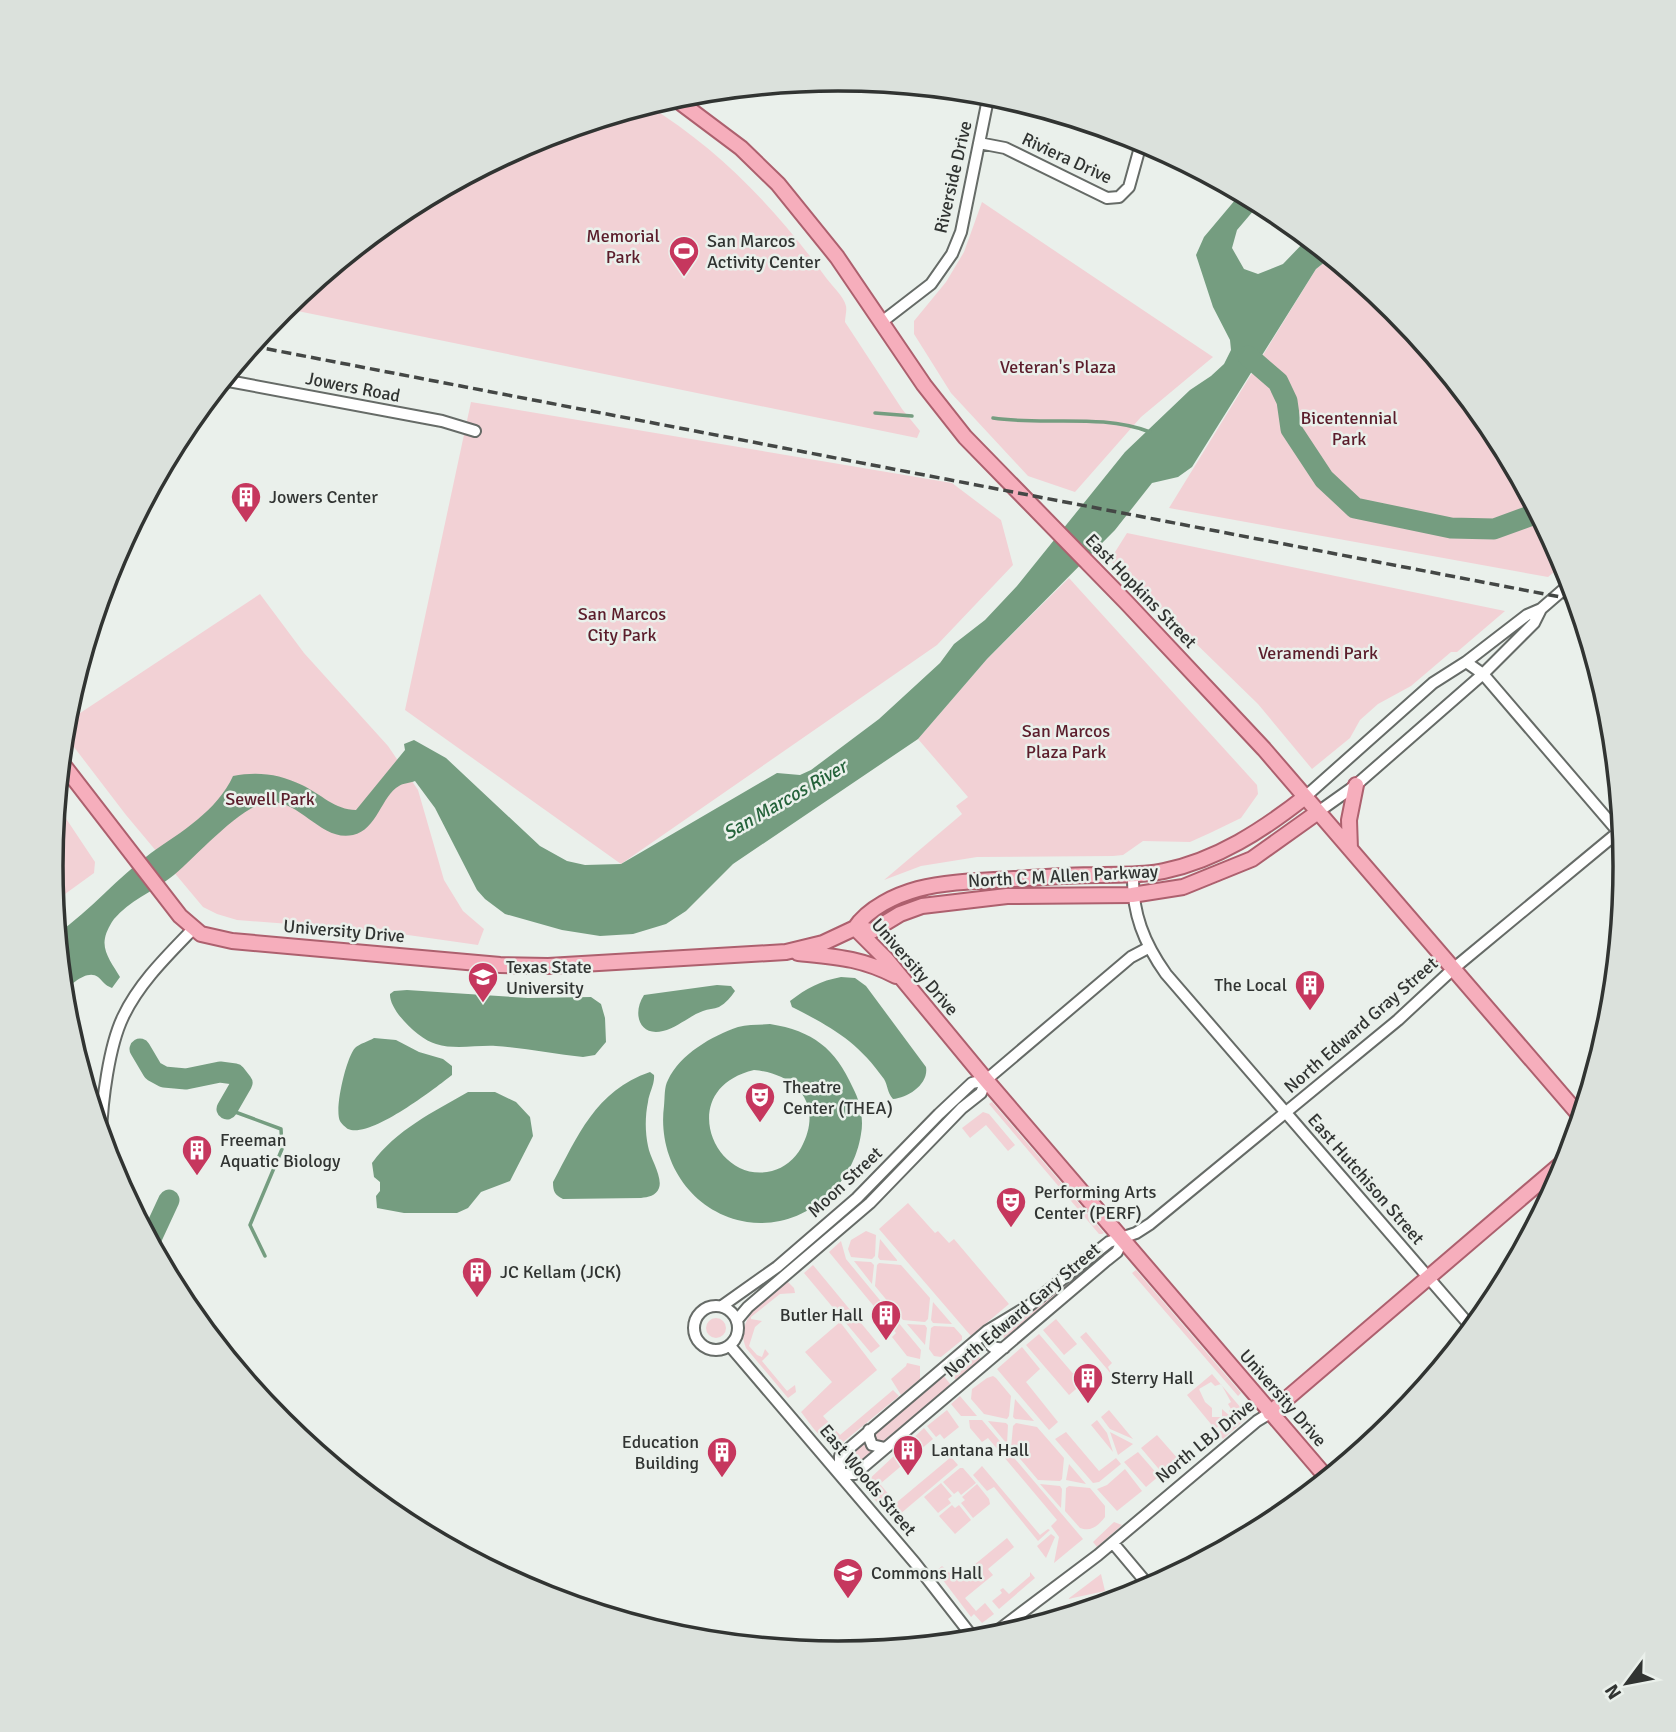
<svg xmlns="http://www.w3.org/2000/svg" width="1676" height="1732" font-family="Signika,sans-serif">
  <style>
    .green { fill: #f2d1d5 }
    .water { fill: #759d80; fill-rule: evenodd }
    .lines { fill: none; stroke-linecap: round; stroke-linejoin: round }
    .stream { stroke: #759d80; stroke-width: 3.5 }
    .river { stroke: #759d80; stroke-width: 21 }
    .minor-casing { stroke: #666b67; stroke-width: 14 }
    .major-casing { stroke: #ad606e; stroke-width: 18 }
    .minor { stroke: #fff; stroke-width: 10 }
    .major { stroke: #f6aebc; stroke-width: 14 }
    .rail { stroke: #444745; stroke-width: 3.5; stroke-dasharray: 10 5; stroke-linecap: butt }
    .labels { text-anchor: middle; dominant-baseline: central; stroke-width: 5; stroke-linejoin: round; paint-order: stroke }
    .street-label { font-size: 18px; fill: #313432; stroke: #eaf0eb }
    .park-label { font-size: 18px; fill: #5b1d2b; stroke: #eaf0eb }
    .poi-label { font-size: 18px; fill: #313432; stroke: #eaf0eb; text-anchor: start }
    .water-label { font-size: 19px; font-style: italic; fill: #24623a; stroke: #eaf0eb }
    .rim { fill: none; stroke: #313432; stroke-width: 3.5 }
  </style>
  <rect width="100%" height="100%" fill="#eaf0eb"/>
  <path class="green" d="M647,105C717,147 777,210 824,275C830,284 844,296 846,306C847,310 845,318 845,322L902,409L920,431L917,438L283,308L401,211L537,139Z
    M982,202L1213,357L1141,417L1075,492L1028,476L951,393L914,334V321L946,282L964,252Z
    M1331,257L1395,310L1493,429L1565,563L1548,577L1169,508L1316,269Z
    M471,402L952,483L1001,520L1013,565L937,645L621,864L405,710Z
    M1127,533L1505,611L1457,652H1451L1411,686L1378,704L1360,720L1350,738L1312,769L1258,704L1110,560Z
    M1069,578L1257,785L1258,794L1241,818L1210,833L1190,842L1143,841L1123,855L1113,856L977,857L921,866L884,880L962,814L956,806L968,797L918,739L987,659Z
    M260,594L304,653L388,746L418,790L444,880L463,911L484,929L478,945L380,931L237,920L217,914L203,907L126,815L64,734L65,723Z
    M57,805L95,862L94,873L54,902L51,866Z
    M992,1102L1104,1233L1102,1234H1099L989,1104Z
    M983,1112L989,1114L1015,1145L1008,1151L986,1125L970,1138L962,1128Z
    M908,1203L935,1233L938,1231L949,1243L954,1239L1009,1304L971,1336L879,1229Z
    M866,1231L876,1235L875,1256L872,1259L851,1257L848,1249L851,1240Z
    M880,1239L897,1260V1261L880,1260L878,1257Z
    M841,1241L846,1259L921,1350L920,1359L907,1356L892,1337L896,1333L829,1252Z
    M1097,1258L1098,1261L1005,1338L998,1336L997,1331L1001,1328L1048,1299Z
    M854,1261L871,1262L874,1265L872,1284Z
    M879,1263L901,1265L930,1298L928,1319L925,1322L903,1320L875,1286L877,1265Z
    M813,1265L880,1346L871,1353L804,1273Z
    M1136,1270L1241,1393L1238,1396L1132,1273Z
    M787,1281L794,1288L795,1293L780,1294L751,1317V1319L762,1321L755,1327L749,1346L757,1355L762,1357L765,1349L769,1354L762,1361L787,1391L795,1385L796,1392L788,1398L746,1348C733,1318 768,1298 787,1281Z
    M933,1302L952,1324L933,1323L931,1320Z
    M706 1328a10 10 0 1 1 20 0a10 10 0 1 1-20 0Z
    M1056,1319L1077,1344L1064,1355L1043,1330Z
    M840,1322L877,1370L823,1416L840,1435L893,1390L899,1396L842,1443C824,1449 812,1425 801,1412L832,1382L805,1352Z
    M907,1324L925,1325L927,1328L925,1345Z
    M934,1326L954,1327L962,1336V1340L941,1357L934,1356L929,1349L931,1328Z
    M1086,1332L1112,1363L1108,1367L1112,1375L1080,1337Z
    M1039,1334L1082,1384L1069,1395L1026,1345Z
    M1022,1347L1040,1369L1026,1382L1058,1422L1049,1430L997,1369Z
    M973,1349L981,1359L956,1380L948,1371Z
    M907,1363L920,1366V1379L901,1395L891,1379L906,1366Z
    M1212,1374L1241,1408L1233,1415L1229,1411L1231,1409L1228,1404L1231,1402L1221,1384L1215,1386L1211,1382L1199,1389L1205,1402L1212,1408V1417H1222V1409L1231,1417L1215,1429L1187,1395Z
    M943,1375L951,1385L882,1442L877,1440L875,1432Z
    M993,1376L996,1378L1011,1396L1009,1416L1007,1419L984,1414L971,1399L972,1389L987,1378Z
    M960,1396L977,1416H961L951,1404Z
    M1015,1399L1034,1421L1015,1419L1013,1417Z
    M947,1410L959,1427L944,1439L940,1434L936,1437L927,1426Z
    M1109,1410L1133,1439L1110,1429L1101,1417Z
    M1244,1411L1248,1417L1223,1439L1218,1433Z
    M969,1420H982L1083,1539L1054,1563L1059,1537L1051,1526L1057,1520L988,1438L982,1442L970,1428Z
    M1097,1420L1107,1433L1113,1452L1091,1425Z
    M988,1421L1006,1423L1008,1425L1007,1444Z
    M1016,1423L1037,1427L1064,1458L1062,1479L1060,1481L1038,1480L1011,1448L1013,1426Z
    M924,1428L933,1439L880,1484L896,1503L951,1457L958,1465L893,1520L867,1491L865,1483Z
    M1066,1432L1099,1471L1116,1458L1121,1464L1099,1482L1093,1483L1055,1439Z
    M1110,1432L1133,1444L1118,1455Z
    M1157,1435L1179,1460L1163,1474L1141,1448Z
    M864,1442L872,1452L854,1467L846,1457Z
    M1138,1452L1159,1476L1146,1487L1124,1462Z
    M1069,1464L1086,1484L1066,1480Z
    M982,1466L1040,1535L1048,1529L1050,1530L1038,1541L994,1487L987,1491L973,1475Z
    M960,1468H963L976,1483L961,1495L958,1491L954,1494L943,1482Z
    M1125,1469L1142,1491L1117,1511L1097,1489L1107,1485Z
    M941,1483L952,1496L948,1499L951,1503L938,1513L924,1497Z
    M977,1484L989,1499L990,1504L973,1518L961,1503L965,1500L962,1497Z
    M1040,1484L1060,1486L1062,1489L1061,1508Z
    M1069,1486L1090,1488L1105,1506V1517C1098,1526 1091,1532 1080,1528L1065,1511L1066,1488Z
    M952,1505L955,1508L959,1505L971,1520L955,1534L939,1516Z
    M1114,1522L1122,1525L1097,1547L1093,1542Z
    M1051,1534L1055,1537L1046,1558L1037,1546Z
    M1007,1538L1014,1547L988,1569L993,1575L965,1598L976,1611L985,1603L994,1614L982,1623L974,1614L971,1617L936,1571L942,1566L957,1579Z
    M1030,1572L1035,1578L999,1609L992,1601L1002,1593L1000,1590L1003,1588L1009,1594L1030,1576Z
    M1101,1574L1105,1591L1068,1599Z
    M1105,1595V1603L1065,1616L1058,1607Z"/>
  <path class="water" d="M1241,193L1260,203L1237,230L1232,248L1244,269L1258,274L1283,264L1308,238L1331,257L1316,269L1192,467L1178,477L1152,483L1115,530L987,659L918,739L733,864L686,911L666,924L633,934L600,936L562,930L505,914L485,899L477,890L435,808L415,781C410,783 403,783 399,786C382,795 377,830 353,835C322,842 302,802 271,802C242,802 194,860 170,878C152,892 129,901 114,919C111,923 106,932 105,938C102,952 113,965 120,977L112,988C104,985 104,982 98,977C87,969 70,985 63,993L57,934C91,910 118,877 151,853C181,832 217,811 233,776C257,771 280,774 302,785C321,794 335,810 356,810L405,750L404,744L414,740L446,758L540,846L567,861L585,865L621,864L777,773L800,775L811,770L879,719L940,663L954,644L985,620L1017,586L1125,452L1190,390L1211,376L1224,364L1231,350L1230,340L1213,307L1196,255L1204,237Z
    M841,977L855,978L866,986L926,1067C929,1084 908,1098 893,1099C887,1092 888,1086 884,1079C857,1041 833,1028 792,1007L790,1001C807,988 820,981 841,977Z
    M717,985L731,986L735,991C731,997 726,1003 719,1007C714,1009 708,1009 703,1011C689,1016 677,1028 663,1031C639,1037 632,1013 644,995Z
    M407,990L528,998L591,997L601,1004L605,1018L606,1042L595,1055L583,1057C554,1054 525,1048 496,1046C476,1045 455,1050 436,1044C420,1040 389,1011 390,994L394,991Z
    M770,1024C813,1031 835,1048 853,1088C860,1101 864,1119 861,1134C853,1188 802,1230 747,1222C691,1213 657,1160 664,1106C665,1097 664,1087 668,1080C680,1054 712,1036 738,1027C748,1024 760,1025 770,1024ZM754,1070C798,1074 824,1106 801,1148C795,1159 784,1168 772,1171C714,1186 674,1089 754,1070Z
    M374,1038L396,1040L419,1052L443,1059L452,1066V1075C434,1089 370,1139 348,1129C346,1128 341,1123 340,1121C334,1110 346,1058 355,1048C359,1044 369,1041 374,1038Z
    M650,1072L654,1075C655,1084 649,1093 648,1102C645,1116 645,1132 648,1146C650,1158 663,1177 659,1188C656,1196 648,1197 641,1198L563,1199C555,1195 553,1192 553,1182C578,1136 595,1091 650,1072Z
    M468,1092H495L516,1102L530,1117L533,1136L510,1181L481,1192L468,1208L457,1213H404L377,1208L376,1196L380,1191V1182L374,1177L372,1163C396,1130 433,1112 468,1092Z"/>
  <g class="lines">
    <path class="stream" d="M875,413L912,416
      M993,418C1045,426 1100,413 1150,432
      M227,1109L281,1129L282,1149L250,1225L265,1256"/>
    <path class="river" d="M1248,356L1278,382L1287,401L1291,429L1324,479L1355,508L1451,528L1494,529L1538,513
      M140,1049L153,1071L164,1077L186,1079L220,1072L235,1074L242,1083L227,1109
      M150,1241L169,1200"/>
    <g class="minor-casing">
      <path id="minor" d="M979,143L1005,148L1107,198L1119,197L1129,187L1142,140
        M883,321L931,284L952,254L961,232L989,94
        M223,380L442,421L475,431
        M1466,662L1483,674L1621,835
        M1305,797L1433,683L1466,662L1527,615L1541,609L1571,583
        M1318,812L1356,785L1483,674L1534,623L1541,609
        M1133,875C1132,913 1144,943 1166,974L1472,1328
        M101,1134C102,1101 109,1046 123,1017C139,983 167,956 193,929
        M694 1328a22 22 0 1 1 44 0a22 22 0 1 1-44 0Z
        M722,1306L777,1267L857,1198L939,1114L972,1083L986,1080
        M737,1320L748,1307L870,1203L962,1108L981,1093L986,1080L1131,957L1148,948
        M987,1331C986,1343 991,1350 1004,1348
        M730,1346L915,1563L975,1640
        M869,1430V1437L872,1445L885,1448
        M840,1474V1456L987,1331L1030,1305L1109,1242L1136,1233L1150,1224L1398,1020L1453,969L1622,829
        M840,1474H855L1107,1260L1117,1252L1123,1239
        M1113,1543L1150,1587
        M988,1638L1098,1555L1257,1421L1270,1413"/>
    </g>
    <g class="major-casing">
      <path id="major" d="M673,97L741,148L778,184L837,257L924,385L965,437L1127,603L1264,749L1581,1117
        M61,762L180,916L201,934L232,941L500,965L548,966L786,952L823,943L855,928
        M1350,849L1349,820L1356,785
        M855,928L886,959L986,1080L1327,1478
        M855,928C868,908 896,895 918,889C949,881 983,881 1014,879C1042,877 1071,875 1100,875C1121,874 1142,876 1164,871C1217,860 1263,830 1305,797
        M857,928L872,931L900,914L922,906L1007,896L1132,895L1183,887L1252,859L1318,812
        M798,953C837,957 861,958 896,976
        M1270,1413L1568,1158"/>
    </g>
    <use href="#minor" class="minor"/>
    <use href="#major" class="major"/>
    <path class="rail" d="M252,346L1576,600"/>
  </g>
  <defs>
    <g id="stadium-pin" transform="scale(1.575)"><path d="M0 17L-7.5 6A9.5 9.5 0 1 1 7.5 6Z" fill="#c6375e" stroke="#eaf0eb"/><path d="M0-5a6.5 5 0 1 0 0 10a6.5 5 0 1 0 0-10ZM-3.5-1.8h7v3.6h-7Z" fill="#fff"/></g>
    <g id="building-pin" transform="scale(1.575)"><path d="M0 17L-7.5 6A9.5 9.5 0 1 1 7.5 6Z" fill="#c6375e" stroke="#eaf0eb"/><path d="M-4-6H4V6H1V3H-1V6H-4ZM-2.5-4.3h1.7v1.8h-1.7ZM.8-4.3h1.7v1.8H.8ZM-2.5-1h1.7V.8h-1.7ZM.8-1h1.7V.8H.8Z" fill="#fff"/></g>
    <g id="university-pin" transform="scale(1.575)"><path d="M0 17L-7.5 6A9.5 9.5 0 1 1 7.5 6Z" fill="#c6375e" stroke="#eaf0eb"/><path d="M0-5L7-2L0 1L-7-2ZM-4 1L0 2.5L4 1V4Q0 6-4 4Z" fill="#fff"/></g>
    <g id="theatre-pin" transform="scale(1.575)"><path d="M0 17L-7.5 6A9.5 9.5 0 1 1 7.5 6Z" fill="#c6375e" stroke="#eaf0eb"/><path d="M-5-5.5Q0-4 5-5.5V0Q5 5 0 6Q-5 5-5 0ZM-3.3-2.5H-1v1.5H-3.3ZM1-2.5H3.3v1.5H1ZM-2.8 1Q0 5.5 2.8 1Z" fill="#fff"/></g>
  </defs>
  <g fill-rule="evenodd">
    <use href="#stadium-pin" x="684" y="251"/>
    <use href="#building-pin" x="246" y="497"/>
    <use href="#university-pin" x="483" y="977"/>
    <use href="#building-pin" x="1310" y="985"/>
    <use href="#theatre-pin" x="760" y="1097"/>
    <use href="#building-pin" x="197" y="1150"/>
    <use href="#theatre-pin" x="1011" y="1202"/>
    <use href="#building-pin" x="477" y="1272"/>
    <use href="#building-pin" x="886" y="1315"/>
    <use href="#building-pin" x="1088" y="1378"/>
    <use href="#building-pin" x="908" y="1450"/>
    <use href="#building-pin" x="722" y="1452"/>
    <use href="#university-pin" x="848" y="1573"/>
  </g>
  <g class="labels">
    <g class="street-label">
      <text transform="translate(1067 158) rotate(25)">Riviera Drive</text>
      <text transform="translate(953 177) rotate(-77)">Riverside Drive</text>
      <text transform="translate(353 387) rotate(11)">Jowers Road</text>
      <text transform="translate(1141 591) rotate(46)">East Hopkins Street</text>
      <text transform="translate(1063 876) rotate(-3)">North C M Allen Parkway</text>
      <text transform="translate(344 931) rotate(5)">University Drive</text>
      <text transform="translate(915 967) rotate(49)">University Drive</text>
      <text transform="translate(1361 1025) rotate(-41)">North Edward Gray Street</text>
      <text transform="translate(1366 1179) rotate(49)">East Hutchison Street</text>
      <text transform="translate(845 1182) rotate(-43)">Moon Street</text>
      <text transform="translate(1022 1310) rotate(-40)">North Edward Gary Street</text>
      <text transform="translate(1283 1398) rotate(49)">University Drive</text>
      <text transform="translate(1205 1441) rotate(-39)">North LBJ Drive</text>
      <text transform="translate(868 1480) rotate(50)">East Woods Street</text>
    </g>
    <g class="park-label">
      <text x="623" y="236">Memorial<tspan x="623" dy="21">Park</tspan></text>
      <text x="1058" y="367">Veteran's Plaza</text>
      <text x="1349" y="418">Bicentennial<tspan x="1349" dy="21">Park</tspan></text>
      <text x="622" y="614">San Marcos<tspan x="622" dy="21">City Park</tspan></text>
      <text x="1318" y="653">Veramendi Park</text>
      <text x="1066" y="731">San Marcos<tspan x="1066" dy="21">Plaza Park</tspan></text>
      <text x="270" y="799">Sewell Park</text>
    </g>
    <g class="poi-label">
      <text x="707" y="241">San Marcos<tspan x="707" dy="21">Activity Center</tspan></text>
      <text x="269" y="497">Jowers Center</text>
      <text x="506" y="967">Texas State<tspan x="506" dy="21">University</tspan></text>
      <text x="1287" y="985" text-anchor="end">The Local</text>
      <text x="783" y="1087">Theatre<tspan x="783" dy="21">Center (THEA)</tspan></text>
      <text x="220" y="1140">Freeman<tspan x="220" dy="21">Aquatic Biology</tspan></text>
      <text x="1034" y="1192">Performing Arts<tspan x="1034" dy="21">Center (PERF)</tspan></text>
      <text x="500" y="1272">JC Kellam (JCK)</text>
      <text x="863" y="1315" text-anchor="end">Butler Hall</text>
      <text x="1111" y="1378">Sterry Hall</text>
      <text x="699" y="1442" text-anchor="end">Education<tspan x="699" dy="21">Building</tspan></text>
      <text x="931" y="1450">Lantana Hall</text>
      <text x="871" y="1573">Commons Hall</text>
    </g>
    <g class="water-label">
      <text transform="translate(785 800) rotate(-30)">San Marcos River</text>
    </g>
  </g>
  <path d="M0 0H1676V1732H0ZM63 866a775 775 0 1 1 1550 0a775 775 0 1 1-1550 0Z" fill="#dbe1dc" fill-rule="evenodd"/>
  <path class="rim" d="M63 866a775 775 0 1 1 1550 0a775 775 0 1 1-1550 0Z"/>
  <g transform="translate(1627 1683) rotate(238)" stroke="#eaf0eb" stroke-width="5" paint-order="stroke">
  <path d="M0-5L12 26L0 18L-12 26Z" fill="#313432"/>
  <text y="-10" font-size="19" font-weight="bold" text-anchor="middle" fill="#313432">N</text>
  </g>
</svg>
